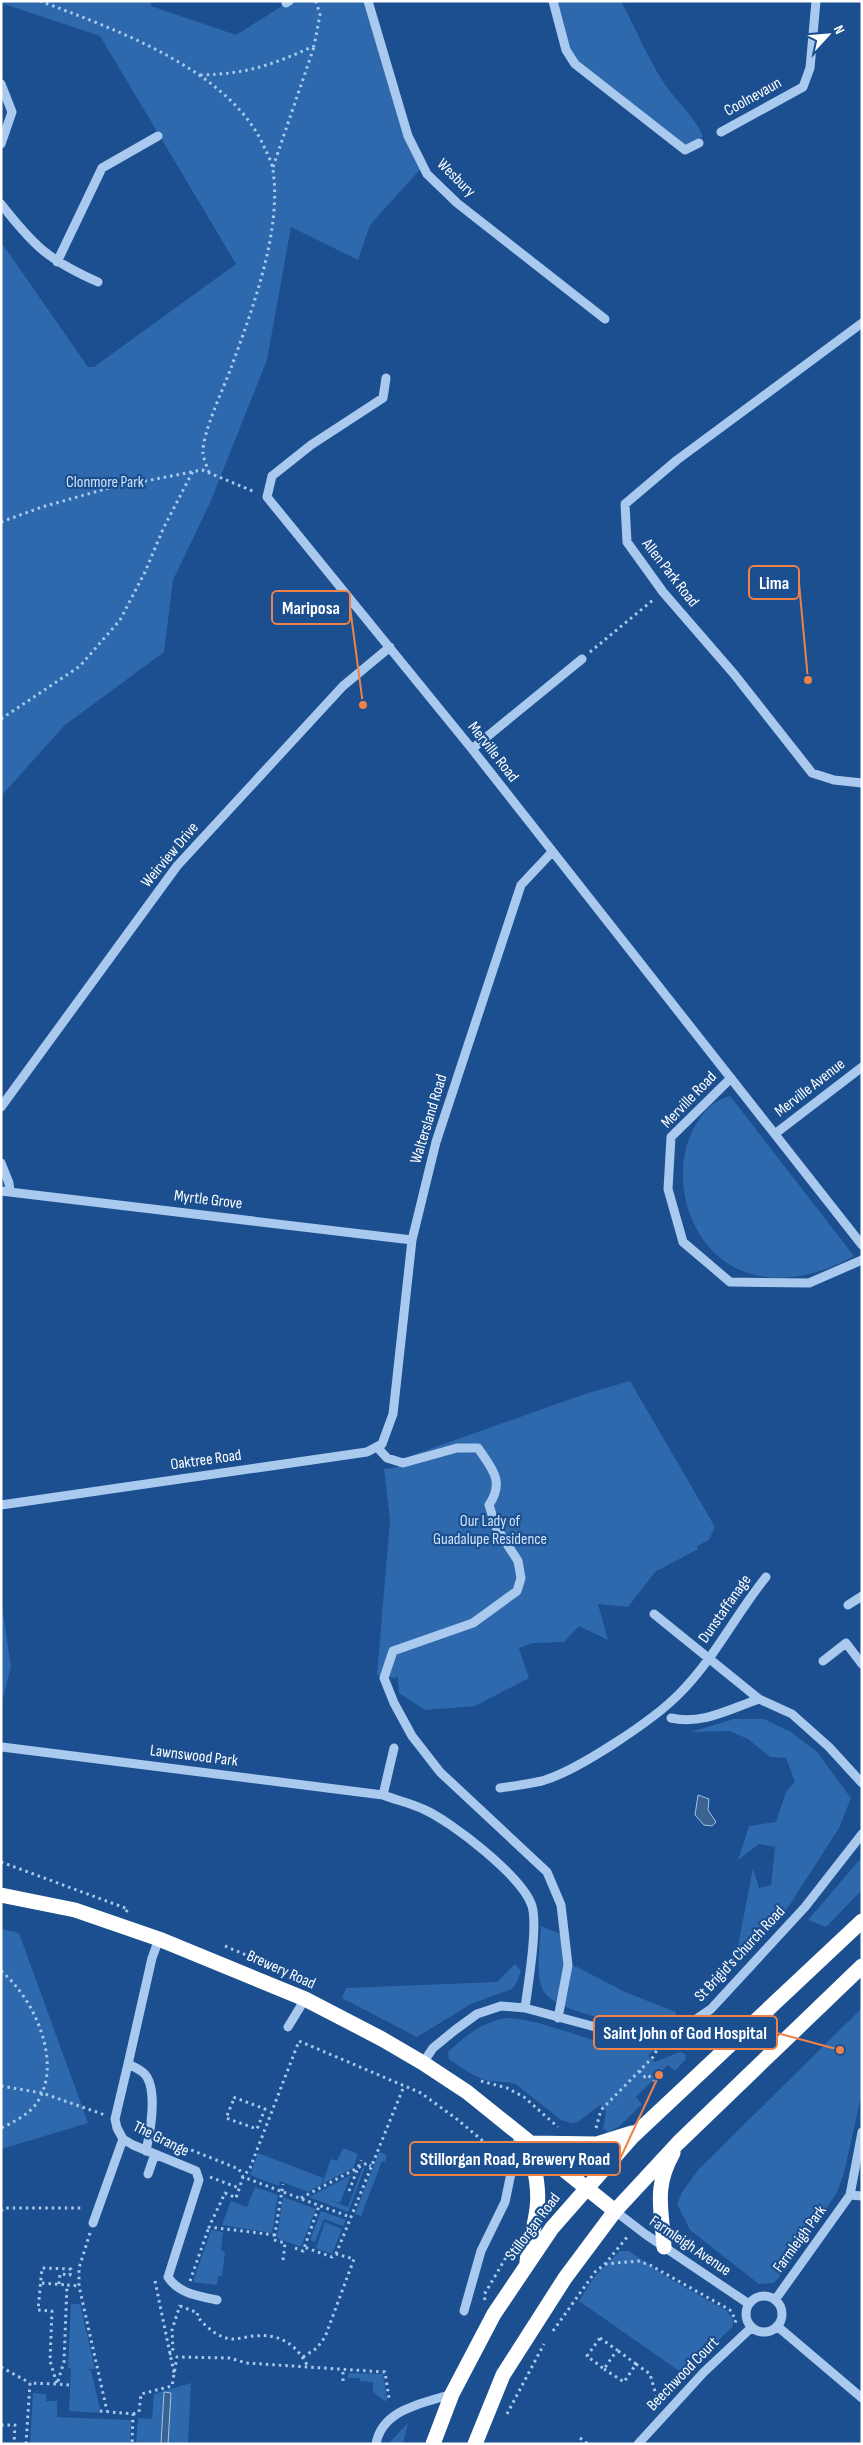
<svg xmlns="http://www.w3.org/2000/svg" width="863" height="2445" font-family="'Sofia Sans Condensed',sans-serif">
  <style>
    .green { fill: #2e69ad }
    .water { fill: #3c6290; stroke: #9cc4f0 }
    .lines { fill: none; stroke-linecap: round; stroke-linejoin: round }
    .path { stroke: #a9c9ee; stroke-width: 3; stroke-dasharray: 2.5 4; stroke-linecap: butt }
    .minor { stroke: #a9c9ee; stroke-width: 9 }
    .highway { stroke: #fff; stroke-width: 15 }
    .labels { text-anchor: middle; dominant-baseline: central; stroke-width: 4.5; stroke-linejoin: round; paint-order: stroke }
    .street-label { font-size: 16px; fill: #fff; stroke: #1b4f8f }
    .park-label { font-size: 16px; fill: #cfe3fa; stroke: #1b4f8f }
    .leader { fill: none; stroke: #ee8249; stroke-width: 2 }
    .callout-dot { fill: #ee8249; stroke: #1b4f8f; stroke-width: 2 }
    .callout { fill: #1b4f8f; stroke: #ee8249; stroke-width: 2 }
    .callout-label { font-size: 18px; text-anchor: middle; font-weight: bold; fill: #fff }
  </style>
  <rect width="100%" height="100%" fill="#1b4f8f"/>
  <path class="green" d="M1,1H151V6L236,35L290,1H368L408,137L423,166L370,225L358,260L291,227L267,360L210,503L173,580L164,652L65,725L1,796V242L88,367H94L236,264L100,36L1,3Z
    M553,1H621C635,27 646,55 662,80C674,100 693,114 703,136L685,149L576,64Z
    M730,1096L854,1256C823,1273 784,1285 748,1273C688,1254 665,1172 698,1121C706,1109 715,1100 730,1096Z
    M630,1381L715,1527L709,1540L697,1546L698,1549L655,1572L628,1607L598,1604L608,1640L579,1626L564,1642L533,1643L519,1648L529,1678L475,1706L425,1710L399,1693L398,1677L394,1678L377,1675L390,1520L384,1469L398,1467L410,1456L582,1395Z
    M1,1598L11,1667L1,1705Z
    M734,1719H764L791,1732L817,1752L851,1798L839,1828L785,1912L735,1962L753,1868L759,1888L771,1885L775,1847L759,1844L738,1860L749,1826L776,1822L786,1792L795,1782L786,1758L770,1757L748,1739L729,1731L691,1732Z
    M862,1857V1890L826,1927L808,1920Z
    M541,1926L563,1935L564,1964L577,1967L625,1992L676,2012L675,2020C666,2023 658,2026 649,2026C625,2024 554,2012 543,1990C535,1975 540,1943 541,1926Z
    M1,1929L19,1933L88,2123L1,2149Z
    M515,1964L521,1971L517,1982L512,1989L471,2004L417,2037L342,1998L346,1988L497,1982Z
    M862,2008V2092L844,2173L837,2192L794,2259L774,2283L759,2284L690,2230L677,2204L682,2192L699,2169Z
    M507,2018C556,2021 606,2053 655,2049L648,2056L655,2062L680,2052L685,2054L686,2059L675,2071L668,2065L636,2097L642,2104L621,2125L607,2133L606,2129L603,2130L606,2111L600,2105L578,2122L571,2123L561,2120L517,2085C507,2080 499,2083 489,2081C474,2077 462,2068 449,2059L448,2052C465,2036 484,2021 507,2018Z
    M343,2148L358,2154L353,2168L322,2184L331,2159L337,2161Z
    M379,2152L387,2155L385,2162L382,2161L361,2216L355,2214Z
    M258,2153L323,2178L321,2185L308,2192L280,2181L279,2186L250,2175Z
    M365,2167L348,2212L309,2197L351,2175L340,2203L329,2200L348,2207L362,2169Z
    M255,2187L278,2195L272,2233L222,2225L231,2201L247,2207Z
    M283,2197L316,2209L301,2247L277,2238Z
    M321,2211L346,2220L343,2226L324,2219L315,2242L310,2240Z
    M325,2222L342,2229L332,2254L316,2248Z
    M211,2230L223,2232L221,2250L225,2252L222,2276H218L217,2285L193,2282Z
    M620,2251H629L670,2279L727,2311L733,2320V2326L685,2375L579,2301L595,2276Z
    M71,2304H80L95,2369H86L91,2370L101,2413L69,2411L71,2368H68Z
    M349,2373L383,2374L387,2400L385,2401L373,2392V2382L360,2381V2378H347Z
    M191,2383L188,2444H136L138,2418L152,2419L154,2394Z
    M33,2393L46,2394V2401H57V2417L131,2420L130,2444H30Z
    M408,2423L403,2444H388Z"/>
  <path class="water" d="M698,1795L709,1799L708,1810L716,1822L712,1826L704,1825L695,1815Z
    M164,2392L171,2393L168,2444H161Z"/>
  <g class="lines">
    <path class="path" d="M40,1C114,29 232,70 265,149C268,155 272,163 273,170C282,232 252,310 231,368C224,387 201,436 203,454C204,460 207,467 209,472
      M200,75C247,74 272,65 314,46L320,15L316,1
      M273,167L314,47
      M1,522L42,507L109,488L202,470L255,492
      M590,652L653,600
      M1,719L80,666L120,620L145,572L163,529L193,471
      M1,1862L128,1909L126,1912
      M225,1946L251,1957
      M1,1971C35,1999 64,2065 36,2104C28,2115 12,2123 1,2128
      M639,2071L645,2077L648,2075L654,2081
      M481,2081L507,2088L524,2097L558,2127
      M1,2086L42,2093L105,2115
      M233,2101L226,2118L257,2129L265,2109L233,2097
      M596,2128L601,2110L653,2057L657,2050
      M161,2138L239,2169L243,2177L350,2217
      M210,2177L239,2188
      M349,2191L361,2160
      M301,2198L367,2163L371,2166
      M1,2211L4,2208H84
      M90,2233L79,2268V2286L107,2411
      M275,2235L209,2227L225,2193L236,2198L243,2177L250,2168L299,2041L421,2093L458,2120L502,2157
      M295,2248L303,2251L319,2206
      M336,2254L404,2086
      M283,2260L285,2243L274,2240L283,2184
      M605,2264L638,2261L650,2265L730,2310L736,2320L734,2325
      M155,2281L174,2373
      M190,2281L209,2227
      M42,2283L67,2285
      M59,2284L60,2274L70,2275L71,2269L42,2268L38,2310L52,2311L50,2361L57,2384L70,2385
      M485,2300L484,2295L512,2247
      M180,2306L198,2313L197,2316C206,2327 218,2338 232,2339C240,2339 248,2336 256,2336C280,2333 298,2346 308,2367
      M553,2331L595,2272L605,2264L628,2236
      M600,2338L617,2350L604,2369L587,2356Z
      M169,2354L173,2353L172,2330L180,2305
      M303,2357L317,2348L325,2337L354,2259L336,2254L332,2257L304,2247
      M636,2364L650,2374L658,2402
      M1,2367L30,2383
      M604,2369L624,2382L636,2364L617,2350
      M343,2381V2370
      M100,2411L133,2414L132,2444
      M133,2414L139,2412L141,2394L172,2386L177,2357L230,2358L246,2363L385,2372L389,2398
      M507,2414L544,2344
      M1,2425H15L14,2444
      M580,2438L588,2444
      M26,2444L30,2383L57,2384L64,2362L67,2285L79,2286"/>
    <path class="minor" d="M368,1L408,136L427,174L457,203L605,319
      M553,1L566,50L575,64L685,150L699,143
      M286,3L289,1
      M1,84L12,112L1,144
      M721,132L803,87L810,68L816,1
      M1,204C34,246 48,260 98,282
      M57,262L102,168L158,136
      M862,323L677,460L625,504L627,542L663,592L734,674L812,773L834,780L862,783
      M386,378L383,398L311,445L272,476L267,497L472,749L862,1245
      M472,749L582,659
      M731,1078L671,1137L668,1189L683,1242L730,1282L809,1283L862,1260
      M1,1107L177,866L343,686L390,647
      M776,1133L862,1067
      M1,1163L9,1183L10,1192
      M1,1191L412,1240
      M377,1447L387,1458L403,1463L457,1448H478C492,1469 505,1481 489,1505L496,1527L518,1561L521,1578L517,1591L473,1623L393,1651L384,1678L394,1703L412,1736L440,1772L547,1872L561,1905L568,1965L558,2018
      M1,1505L367,1452L382,1444L393,1414L412,1240L436,1142L521,885L552,852
      M848,1605L862,1596
      M654,1614L759,1699L792,1714L829,1747L862,1783
      M823,1661L846,1643L862,1664
      M671,1718C702,1725 730,1709 759,1699
      M2,1747L383,1795C396,1800 410,1803 423,1809C451,1821 523,1877 532,1906C538,1927 528,1985 525,2008
      M500,1788C514,1786 528,1784 542,1781C577,1771 654,1720 680,1693C714,1659 736,1614 766,1577
      M383,1795L394,1748
      M159,1939L152,1958L128,2064L115,2119L117,2128L123,2139L133,2145L196,2171L199,2180L168,2277C179,2294 199,2296 217,2300
      M288,2027L305,1999
      M423,2063L433,2048L455,2030L477,2014L501,2006L525,2008L629,2036L658,2038L683,2028L711,2009L805,1907L862,1834
      M128,2064C134,2067 143,2070 147,2077C157,2094 150,2133 146,2151
      M148,2174L155,2154
      M850,2195L862,2196
      M615,2211L645,2234L749,2304
      M93,2223L123,2139
      M746 2314a18 18 0 1 1 36 0a18 18 0 1 1-36 0Z
      M775,2300L850,2195L862,2132
      M464,2311L481,2251L505,2202L519,2135
      M777,2326L862,2398
      M376,2444C382,2409 424,2403 452,2394
      M638,2444L704,2372L752,2327"/>
    <path class="highway" d="M1,1895L75,1910L159,1939L305,1999L382,2039L423,2063L467,2092L615,2211
      M529,2143L597,2144L632,2133
      M664,2247C662,2210 653,2188 673,2153
      M527,2262C529,2243 535,2226 537,2208C540,2187 533,2163 529,2143
      M433,2444L452,2394L494,2314L552,2228L632,2137L862,1921
      M475,2444L503,2375L565,2278L615,2211L678,2143L862,1966"/>
  </g>
  <g class="labels">
    <g class="street-label">
      <text transform="translate(753 97) rotate(-29)">Coolnevaun</text>
      <text transform="translate(456 178) rotate(45)">Wesbury</text>
      <text transform="translate(670 573) rotate(52)">Allen Park Road</text>
      <text transform="translate(493 752) rotate(52)">Merville Road</text>
      <text transform="translate(170 855) rotate(-50)">Weirview Drive</text>
      <text transform="translate(810 1088) rotate(-38)">Merville Avenue</text>
      <text transform="translate(689 1100) rotate(-46)">Merville Road</text>
      <text transform="translate(429 1119) rotate(-73)">Waltersland Road</text>
      <text transform="translate(208 1200) rotate(7)">Myrtle Grove</text>
      <text transform="translate(206 1460) rotate(-8)">Oaktree Road</text>
      <text transform="translate(725 1609) rotate(-55)">Dunstaffanage</text>
      <text transform="translate(194 1756) rotate(7)">Lawnswood Park</text>
      <text transform="translate(740 1954) rotate(-47)">St Brigid's Church Road</text>
      <text transform="translate(281 1970) rotate(24)">Brewery Road</text>
      <text transform="translate(161 2139) rotate(26)">The Grange</text>
      <text transform="translate(533 2227) rotate(-53)">Stillorgan Road</text>
      <text transform="translate(800 2239) rotate(-54)">Farmleigh Park</text>
      <text transform="translate(690 2246) rotate(34)">Farmleigh Avenue</text>
      <text transform="translate(683 2374) rotate(-46)">Beechwood Court</text>
    </g>
    <g class="park-label">
      <text x="105" y="482">Clonmore Park</text>
      <text x="490" y="1521">Our Lady of<tspan x="490" dy="18">Guadalupe Residence</tspan></text>
    </g>
  </g>
  <path class="leader" d="M808 680L799 583M363 705L350 607M840 2050L777 2033M659 2075L620 2159"/>
  <g class="callout-dot">
    <circle cx="808" cy="680" r="5"/>
    <circle cx="363" cy="705" r="5"/>
    <circle cx="840" cy="2050" r="5"/>
    <circle cx="659" cy="2075" r="5"/>
  </g>
  <g class="callout">
    <rect x="749" y="566" width="50" height="33" rx="5"/>
    <rect x="272" y="591" width="78" height="33" rx="5"/>
    <rect x="594" y="2016" width="183" height="33" rx="5"/>
    <rect x="410" y="2142" width="210" height="33" rx="5"/>
  </g>
  <g class="callout-label">
    <text x="774" y="589">Lima</text>
    <text x="311" y="614">Mariposa</text>
    <text x="685" y="2039">Saint John of God Hospital</text>
    <text x="515" y="2165">Stillorgan Road, Brewery Road</text>
  </g>
  <rect width="863" height="2445" fill="none" stroke="#ffffff" stroke-width="5"/>
  <g transform="translate(828 35) rotate(64)" stroke="#1b4f8f" stroke-width="4" paint-order="stroke">
  <path d="M0-4L9 19L0 12L-9 19Z" fill="#ffffff"/>
  <text y="-8" font-size="14" font-weight="bold" text-anchor="middle" fill="#ffffff">N</text>
  </g>
</svg>
